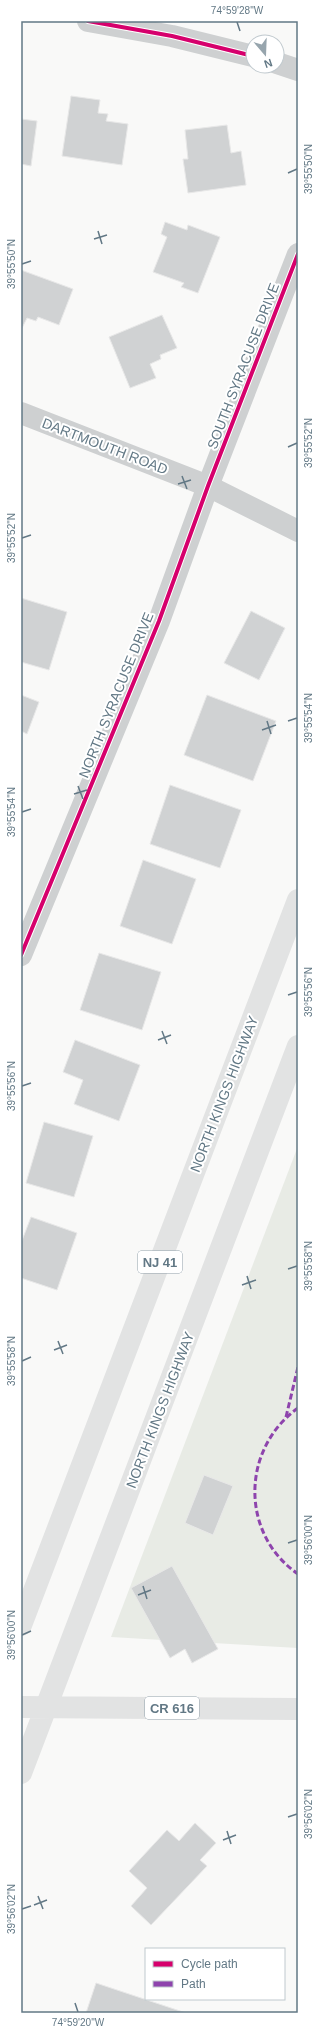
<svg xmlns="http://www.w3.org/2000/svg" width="319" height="2034" font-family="Arial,sans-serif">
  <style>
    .green { fill: #e8ebe5 }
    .building { fill: #d0d2d3; stroke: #e8e8e8 }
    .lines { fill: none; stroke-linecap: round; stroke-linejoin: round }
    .minor { stroke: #ced0d1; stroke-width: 22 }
    .primary { stroke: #e2e3e3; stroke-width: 22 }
    .quiet { stroke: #8e44ad; stroke-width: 3; stroke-dasharray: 6 3; stroke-linecap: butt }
    .cycleway-casing { stroke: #fff; stroke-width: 6 }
    .cycleway { stroke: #d6006c; stroke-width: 4 }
    .ticks { fill: none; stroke: #627885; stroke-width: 1.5 }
    .labels { text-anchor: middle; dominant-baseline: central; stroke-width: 4; stroke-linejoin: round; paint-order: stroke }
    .shield { fill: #fff; stroke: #91a0aa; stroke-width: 1 }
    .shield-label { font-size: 13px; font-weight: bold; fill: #627885 }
    .street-label { font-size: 14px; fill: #627885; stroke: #fff }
    .neatline { fill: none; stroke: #627885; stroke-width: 1.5 }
    .ticks-label { font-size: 10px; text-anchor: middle; fill: #627885 }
  </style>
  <rect width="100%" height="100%" fill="#f9f9f8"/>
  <path class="green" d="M298,1146V1648L111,1637Z"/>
  <path class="building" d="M71,96L100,100L98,113L108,114L106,121L128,124L122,165L62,156Z
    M21,119L37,121L31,166L21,164Z
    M227,125L231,153L241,151L246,185L188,193L183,159H188L185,130Z
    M165,222L187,230L188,225L220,237L198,293L181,287L184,283L153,272L167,237L161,234Z
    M21,270L73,289L59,325L38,317L36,321L27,318L21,330Z
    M162,315L177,348L160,355L161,359L150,364L156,378L130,388L109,337Z
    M21,598L67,612L49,670L21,662Z
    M251,611L285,628L259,680L224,663Z
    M21,695L39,702L27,734L21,731Z
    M207,695L276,721L253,781L184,755Z
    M170,785L241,810L220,868L150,844Z
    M143,860L196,879L172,944L120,926Z
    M99,953L161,972L142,1030L80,1010Z
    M75,1040L140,1065L119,1121L74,1104L83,1080L63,1072Z
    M44,1122L93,1136L74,1197L26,1183Z
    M31,1217L77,1233L57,1290L21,1278V1243Z
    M204,1475L233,1486L213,1535L185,1523Z
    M172,1566L218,1649L192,1663L185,1649L170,1658L131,1588Z
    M195,1823L216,1843L200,1860L207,1866L151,1925L131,1906L147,1888L129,1871L167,1830L179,1841Z
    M96,1983L186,2013H86Z"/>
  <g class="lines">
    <path class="minor" d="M88,21L172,36L253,56
      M277,63L298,70
      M21,413L208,486L298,531
      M21,955L159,621L208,486L298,254"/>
    <path class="primary" d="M21,1625L298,900
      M21,1707L298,1709
      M21,1773L298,1046"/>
    <path class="quiet" d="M298,1408C241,1449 240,1534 298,1574
      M286,1417L298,1367"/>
    <g class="cycleway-casing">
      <path id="cycleway" d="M88,21L172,36L253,56
        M21,955L159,621L208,486L298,254"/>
    </g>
    <use href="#cycleway" class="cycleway"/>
  </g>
  <path class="ticks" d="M237,22L240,31M288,173L297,169M98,231L102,244M94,239L107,235M22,264L31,261M288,447L297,443M182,476L187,489M178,484L191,480M22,538L31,535M267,721L271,734M288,721L297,718M262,730L276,725M78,786L83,799M74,794L87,790M22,812L31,809M288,995L297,992M162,1031L167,1044M158,1040L171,1035M22,1086L31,1083M288,1269L297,1266M247,1276L251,1289M242,1285L256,1280M58,1341L63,1354M54,1350L67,1345M22,1361L31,1357M288,1543L297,1540M143,1586L147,1599M138,1595L151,1590M22,1635L31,1631M288,1817L297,1814M227,1831L231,1844M223,1840L236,1835M38,1896L43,1909M34,1905L47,1900M22,1909L31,1906M75,2003L78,2012"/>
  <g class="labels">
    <g class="shield">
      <rect x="138" y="1251" width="44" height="22" rx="3"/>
      <rect x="145" y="1697" width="54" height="22" rx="3"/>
    </g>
    <g class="shield-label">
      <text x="160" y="1262">NJ 41</text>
      <text x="172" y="1708">CR 616</text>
    </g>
    <g class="street-label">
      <text transform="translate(243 366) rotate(-69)">SOUTH SYRACUSE DRIVE</text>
      <text transform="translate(105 446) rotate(21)">DARTMOUTH ROAD</text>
      <text transform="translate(116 695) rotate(-68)">NORTH SYRACUSE DRIVE</text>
      <text transform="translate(224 1094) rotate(-69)">NORTH KINGS HIGHWAY</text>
      <text transform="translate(160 1410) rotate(-69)">NORTH KINGS HIGHWAY</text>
    </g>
  </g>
  <rect width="319" height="2034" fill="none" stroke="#ffffff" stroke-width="44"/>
  <rect x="145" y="1948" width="140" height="52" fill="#ffffff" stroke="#c0c9ce"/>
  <rect x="153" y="1961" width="20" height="6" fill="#d6006c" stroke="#c0c9ce"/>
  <text x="181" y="1968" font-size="12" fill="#627885">Cycle path</text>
  <rect x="153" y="1981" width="20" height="6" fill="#8e44ad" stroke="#c0c9ce"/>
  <text x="181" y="1988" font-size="12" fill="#627885">Path</text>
  <g transform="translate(265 54) rotate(161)"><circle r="19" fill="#ffffff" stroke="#c0c9ce"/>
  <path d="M0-3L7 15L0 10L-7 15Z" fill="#97a5ad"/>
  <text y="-6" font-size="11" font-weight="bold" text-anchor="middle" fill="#627885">N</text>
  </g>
  <rect x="22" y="22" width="275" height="1990" class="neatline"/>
  <g class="ticks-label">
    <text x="237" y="14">74°59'28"W</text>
    <text transform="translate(308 169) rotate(-90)" y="4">39°55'50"N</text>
    <text transform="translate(11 264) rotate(-90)" y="4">39°55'50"N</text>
    <text transform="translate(308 443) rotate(-90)" y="4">39°55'52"N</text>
    <text transform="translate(11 538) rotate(-90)" y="4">39°55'52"N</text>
    <text transform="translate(308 718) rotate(-90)" y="4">39°55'54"N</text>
    <text transform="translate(11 812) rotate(-90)" y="4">39°55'54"N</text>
    <text transform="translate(308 992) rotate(-90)" y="4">39°55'56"N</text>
    <text transform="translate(11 1086) rotate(-90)" y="4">39°55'56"N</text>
    <text transform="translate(308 1266) rotate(-90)" y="4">39°55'58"N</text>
    <text transform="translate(11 1361) rotate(-90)" y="4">39°55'58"N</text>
    <text transform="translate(308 1540) rotate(-90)" y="4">39°56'00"N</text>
    <text transform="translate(11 1635) rotate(-90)" y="4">39°56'00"N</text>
    <text transform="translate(308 1814) rotate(-90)" y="4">39°56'02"N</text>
    <text transform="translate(11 1909) rotate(-90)" y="4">39°56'02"N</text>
    <text x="78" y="2026">74°59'20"W</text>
  </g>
</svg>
